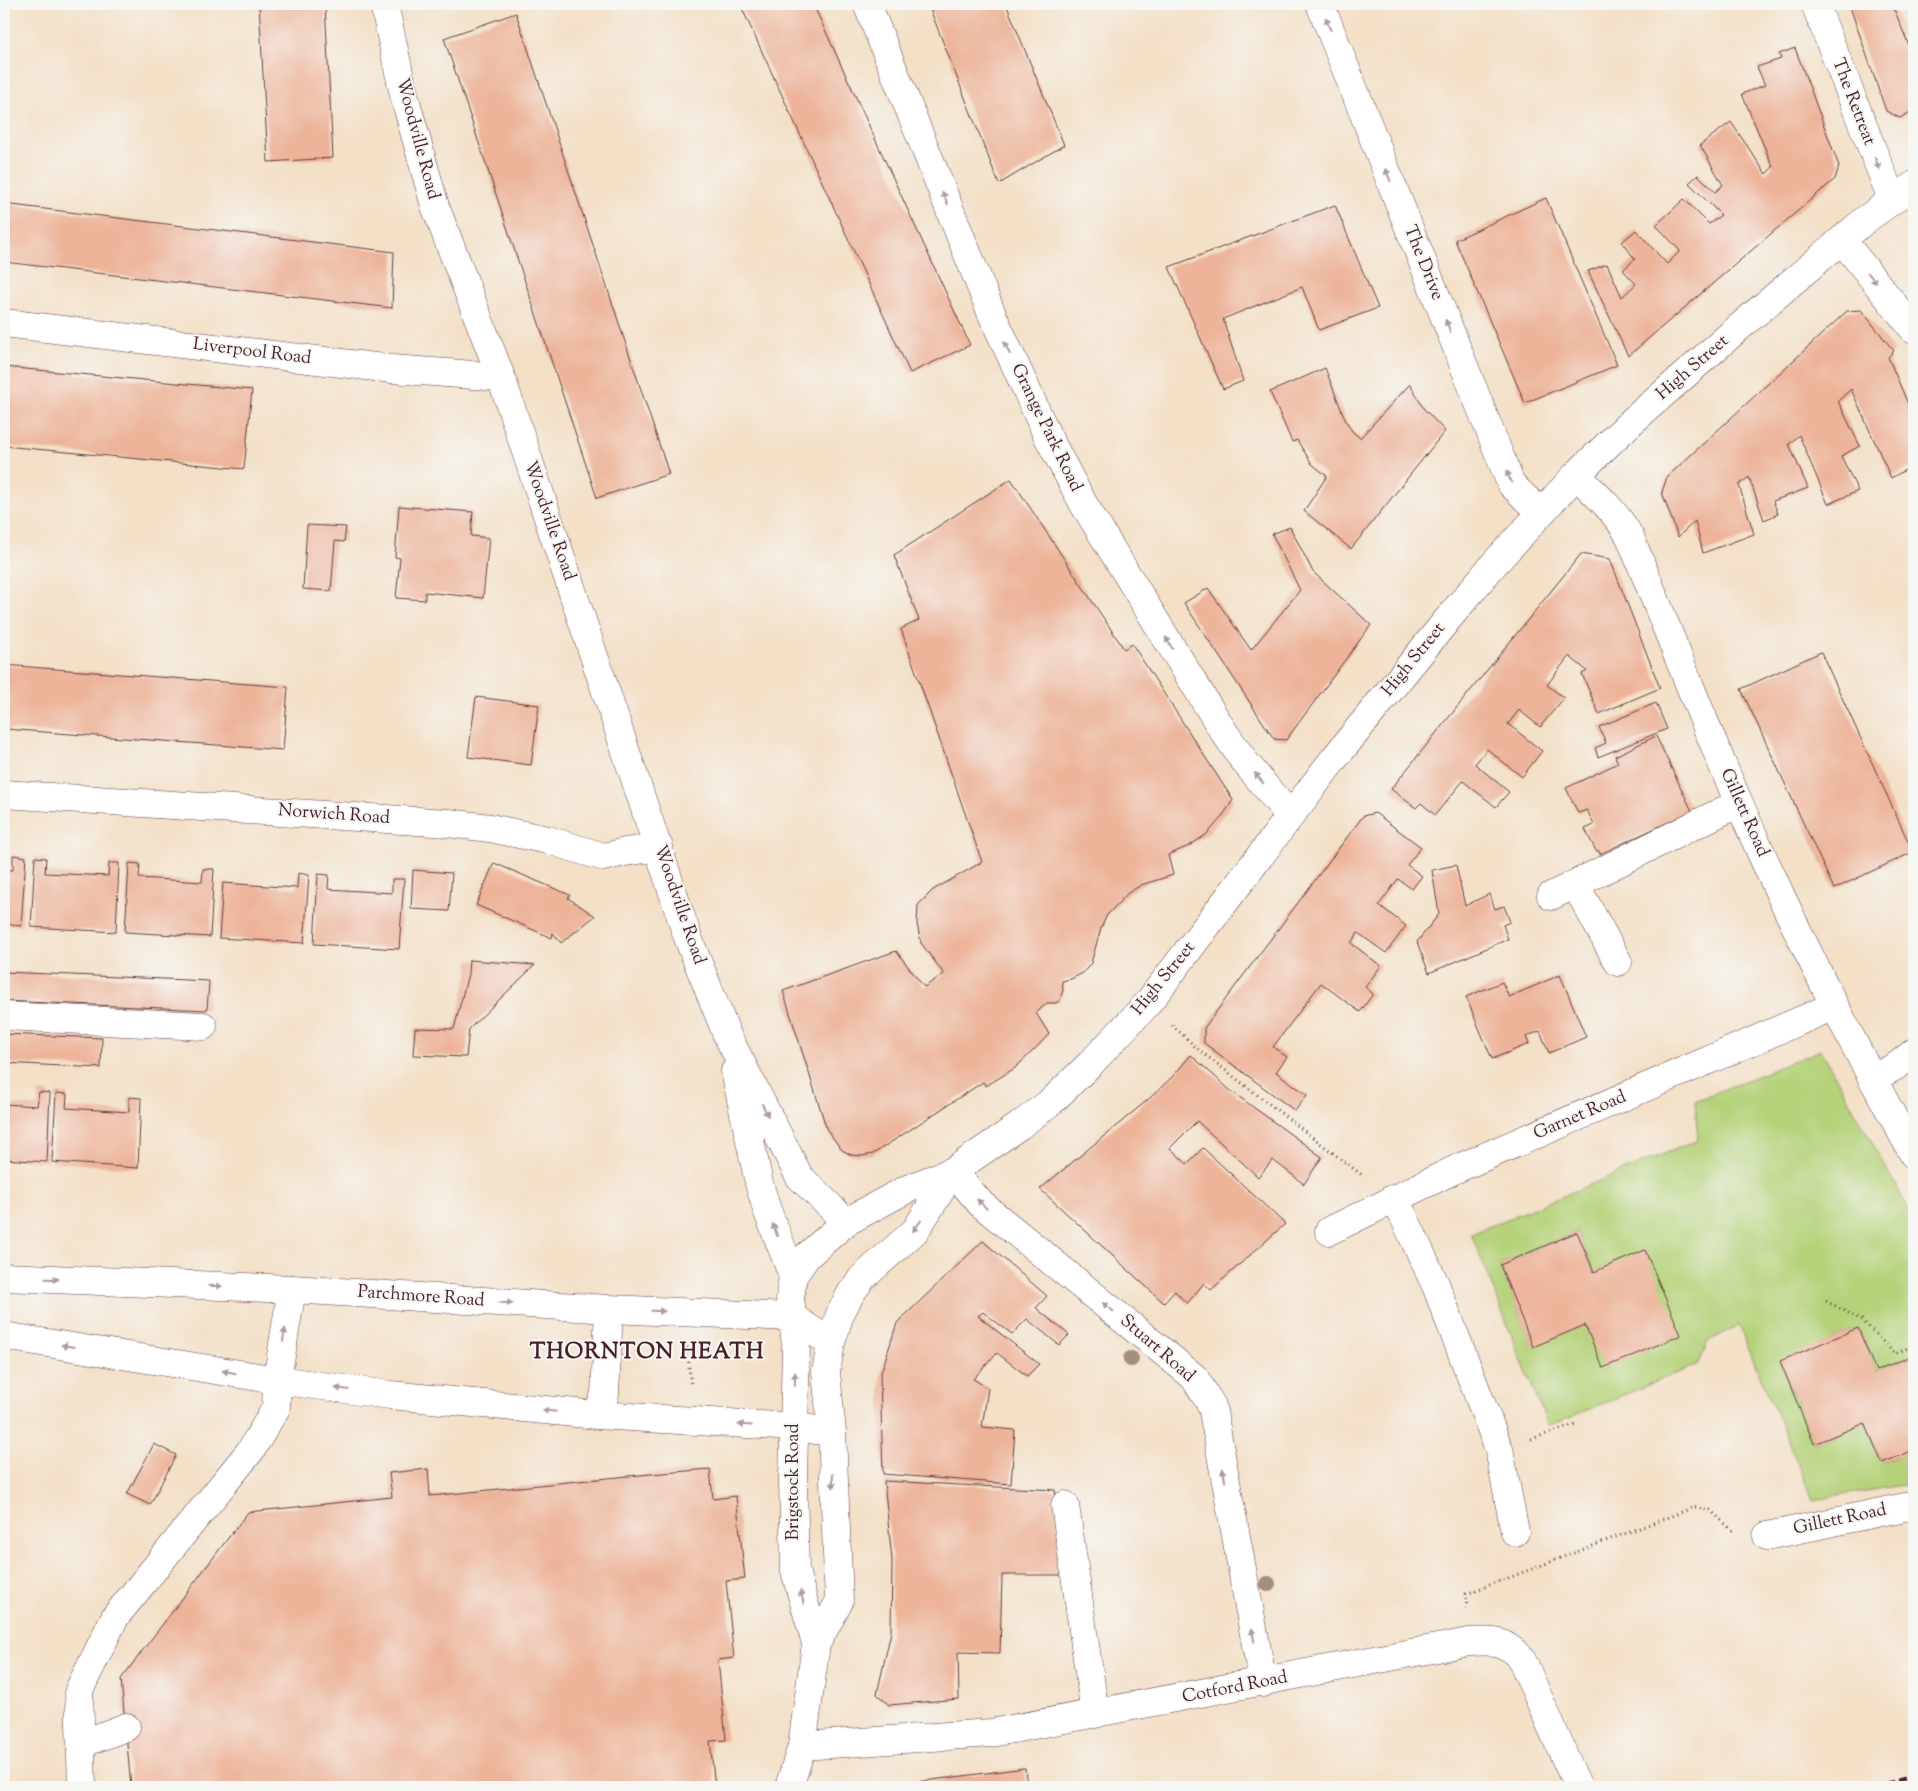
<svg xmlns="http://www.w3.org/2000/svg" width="1918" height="1791" font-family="'Sorts Mill Goudy',serif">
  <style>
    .green { fill: #b5d279; stroke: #807852; fill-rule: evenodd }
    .building { fill: #edb49a }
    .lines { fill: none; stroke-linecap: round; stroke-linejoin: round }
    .minor-casing { stroke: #633c42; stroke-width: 29 }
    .major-casing { stroke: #633c42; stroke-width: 29 }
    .path { stroke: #633c42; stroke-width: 3; stroke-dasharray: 1 4; stroke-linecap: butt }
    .minor { stroke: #fff; stroke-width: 28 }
    .major { stroke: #fff; stroke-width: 28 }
    .rail { stroke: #4a1f2b; stroke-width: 4; stroke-dasharray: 8 4; stroke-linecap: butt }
    .tree { fill: #a58f7c }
    .oneway { fill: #ae9aa0 }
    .labels { text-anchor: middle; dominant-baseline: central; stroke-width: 4; stroke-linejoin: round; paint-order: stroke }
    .street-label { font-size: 18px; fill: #4a1f2b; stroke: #f6f6f2 }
    .district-label { font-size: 22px; font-weight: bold; letter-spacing: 1px; fill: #4a1f2b; stroke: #f6f6f2 }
  </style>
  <rect width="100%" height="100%" fill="#f6f6f2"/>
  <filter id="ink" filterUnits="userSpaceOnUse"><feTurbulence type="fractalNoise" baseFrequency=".02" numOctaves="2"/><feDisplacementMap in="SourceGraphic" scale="10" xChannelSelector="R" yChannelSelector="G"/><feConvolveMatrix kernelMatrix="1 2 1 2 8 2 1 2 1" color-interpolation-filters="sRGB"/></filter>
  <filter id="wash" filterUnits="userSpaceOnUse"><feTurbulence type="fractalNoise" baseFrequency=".0096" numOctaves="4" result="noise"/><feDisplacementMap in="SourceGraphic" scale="20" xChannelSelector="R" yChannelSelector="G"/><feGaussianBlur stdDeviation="1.12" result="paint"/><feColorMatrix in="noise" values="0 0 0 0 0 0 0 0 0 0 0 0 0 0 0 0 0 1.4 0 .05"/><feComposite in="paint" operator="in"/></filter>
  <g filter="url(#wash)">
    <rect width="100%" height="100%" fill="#f3e0c7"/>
    <path class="green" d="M1821,1050L1914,1219V1355L1876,1371L1858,1328L1780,1362L1814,1444L1865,1423L1882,1463L1914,1450V1483L1813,1500L1739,1326L1708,1341L1699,1364L1548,1426L1471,1234L1698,1140L1695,1101ZM1577,1232L1594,1272L1645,1251L1680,1335L1585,1325L1533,1346L1500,1265Z"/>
    <g id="blocks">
      <path class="building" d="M259,4H325L333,158L268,162Z
        M740,4H813L970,345L910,373Z
        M928,4H1006L1064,145L999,184Z
        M1849,4H1892L1912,53L1914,52V110L1900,118L1886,111Z
        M516,13L669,474L597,498L444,38Z
        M1795,48L1839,166L1835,179L1628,356L1588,271L1607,264L1622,297L1636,284L1623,270L1635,259L1622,242L1636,230L1667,264L1680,251L1656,225L1684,199L1709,224L1721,215L1689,183L1698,175L1715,192L1723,185L1700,145L1731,122L1766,174L1773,167L1742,94L1765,85L1757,67L1781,59L1779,54Z
        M1546,198L1617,365L1525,403L1455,240Z
        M4,204L394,252L392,308L4,262Z
        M1335,205L1378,308L1319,330L1302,287L1223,319L1243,381L1223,389L1169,267Z
        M1861,310L1894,351L1888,357L1914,418V465L1891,478L1851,389L1838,401L1860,446L1841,456L1858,491L1828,504L1799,435L1789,444L1808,488L1773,501L1778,514L1764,520L1749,477L1739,485L1754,534L1703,553L1695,521L1678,537L1662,492L1667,477L1847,311Z
        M4,367L252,390L244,469L4,446Z
        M1325,368L1345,419L1352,431L1360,438L1410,384L1424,409L1445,431L1351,549L1304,511L1327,476L1312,464L1297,440L1292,442L1270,392Z
        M1011,479L1124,649L1132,644L1233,800L1222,817L1207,834L1189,846L1168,855L1173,875L1141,885L1128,893L1107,915L1101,928L1091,963L1083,973L1071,979L1062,981L1063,990L1060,1000L1056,1003H1047L1036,1013L1049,1034L1036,1048L1015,1068L986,1086L983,1082L873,1154L862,1156L851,1155L842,1150L827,1130L783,991L896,951L924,987L944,974L921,943L917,924L918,905L933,890L982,862L901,629L919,620L894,555Z
        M399,506L473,512L471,536L489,538L483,598L425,592V600L396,598L400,558L395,557Z
        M307,525L346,527L344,542L335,541L331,591L303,589Z
        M1290,527L1313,572L1371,625L1286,740L1274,739L1184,603L1208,588L1251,650L1300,590L1272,534Z
        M1581,554L1610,559L1660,688L1599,714L1582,674L1587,671L1569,656L1547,685L1564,698L1540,727L1519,710L1508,724L1542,751L1522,777L1487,749L1475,764L1509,792L1496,807L1463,781L1435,815L1421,803L1416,808L1391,789Z
        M1821,652L1913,852L1834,889L1741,689Z
        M4,665L288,687L283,750L4,729Z
        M476,697L539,705L531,765L468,757Z
        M1656,703L1667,729L1598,757L1595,748L1606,743L1599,727Z
        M1656,736L1692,811L1600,854L1598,850L1596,851L1585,829L1594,825L1587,810L1578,813L1566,788L1618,763L1615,756Z
        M1375,813L1421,847L1407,865L1422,876L1412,889L1398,879L1379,905L1406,926L1386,953L1358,933L1351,943L1381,966L1365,987L1373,994L1360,1012L1321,983L1273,1047L1287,1057L1276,1072L1307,1095L1295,1111L1204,1043V1028L1363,816Z
        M13,855L26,857L21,926L4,924V870H13Z
        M35,857L46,858L45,873L108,876L109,863H119L116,932L31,927Z
        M129,863L140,864L139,878L202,882L203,869H214L210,937L125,932Z
        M494,863L570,895L568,898L595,916L561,943L553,933L552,938L476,905Z
        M1456,865L1465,906L1489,894L1495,909L1504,906L1510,922L1503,925L1508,939L1429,973L1417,942L1439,914L1432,870Z
        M413,870L452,873L449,911L411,909Z
        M298,873L309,875L304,943L219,938L223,883L297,888Z
        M318,874L329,875L328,889L392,893V879H404L399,949L314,944Z
        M469,960L535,965L469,1029L466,1057L413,1055L415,1028L454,1029L468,974Z
        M4,972L209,981L207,1010L4,1001Z
        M1560,975L1586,1037L1549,1053L1540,1031L1526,1037L1529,1044L1492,1059L1466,997L1502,982L1509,997Z
        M4,1034L102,1038L101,1068L4,1063Z
        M1191,1055L1231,1091L1322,1157L1304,1184L1273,1160L1258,1177L1197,1121L1170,1148L1187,1164L1203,1148L1285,1224L1211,1290L1204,1283L1187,1304L1175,1291L1164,1303L1040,1189L1150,1098L1173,1076Z
        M39,1092L50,1093L47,1162L4,1159V1104L37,1106Z
        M56,1093L67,1094L66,1108L129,1112V1097L141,1098L138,1168L52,1162Z
        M1577,1232L1594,1272L1645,1250L1681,1335L1603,1368L1585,1325L1533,1347L1500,1265Z
        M983,1241L1047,1296L1036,1308L1069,1335L1059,1345L1027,1319L1012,1334L983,1312L978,1316L1039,1364L1027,1376L997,1353L973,1379L988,1388L982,1427L1015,1430L1011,1484L883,1474L880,1376L897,1323Z
        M1858,1328L1876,1371L1914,1355V1450L1882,1463L1865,1423L1814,1444L1780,1361Z
        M154,1444L176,1455L150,1505L127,1494Z
        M428,1469L430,1496L628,1476L710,1469L713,1499L736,1496L745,1579L726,1581L734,1658L718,1660L726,1740L710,1741L715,1787H131L121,1679L248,1512L392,1497L389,1473Z
        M884,1481L1055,1490L1064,1575H1002L1000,1653L958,1652L959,1699L889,1705L877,1694L891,1632L892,1560Z
        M1025,1768L1027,1787H886L885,1786Z"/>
    </g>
  </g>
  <g filter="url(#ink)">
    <use href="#blocks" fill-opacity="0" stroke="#633c42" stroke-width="1"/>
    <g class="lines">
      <g class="minor-casing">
        <path id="minor" d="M384,4L404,95L435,206L501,377L688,938L727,1035L799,1176L846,1222
          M867,4L991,312L1048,437L1083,503L1222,729L1245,762L1290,816
          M1320,4L1511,484L1541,513
          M1815,4L1892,199
          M1842,240L1914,330
          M4,323L392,369L501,377
          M1576,475C1596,494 1616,512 1630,537C1666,625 1700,715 1739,803C1791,923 1850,1040 1914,1155
          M4,794L448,823L490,828L548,840L604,857L625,852L659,847
          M1575,884L1618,962
          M1551,896L1739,803
          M4,1016L203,1026
          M735,1071L759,1183L767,1210L793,1276
          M1872,1079L1898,1065L1914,1052
          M953,1171L981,1204L1194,1377L1212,1406L1263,1683
          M1392,1199L1403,1215L1436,1286L1499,1449L1515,1532
          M1329,1231L1454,1170L1834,1006
          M1065,1505L1095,1714
          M1767,1536L1914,1505
          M81,1744L126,1727
          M802,1746L991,1733L1469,1642C1495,1641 1501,1639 1521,1658L1578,1787
          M82,1787L79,1690L115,1617L251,1450L276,1408L277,1380L292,1289"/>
      </g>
      <g class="major-casing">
        <path id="major" d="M4,1277L292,1289L609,1309L792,1317L831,1343
          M4,1336L277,1380L390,1395L597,1415L794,1427L832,1432
          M597,1415L605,1394L609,1309
          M816,1644L795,1571L793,1481L796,1345L790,1298L793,1276L807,1256L846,1222L907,1189L953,1171L1019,1126L1052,1101L1092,1062L1148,1003L1333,760L1447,620L1494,564L1576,475L1629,424L1737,329L1865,220L1914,185
          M789,1787L802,1746L816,1644L839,1602L832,1432L826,1372L831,1343L840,1314L851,1293L862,1278L915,1231L953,1171"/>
      </g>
      <path class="path" d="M1172,1025L1199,1050L1363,1176
        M1826,1301L1862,1320L1895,1354L1914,1345
        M687,1347L691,1386
        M1531,1439L1578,1424
        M1467,1609L1466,1594L1695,1507L1710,1510L1734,1532"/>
      <use href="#minor" class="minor"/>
      <use href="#major" class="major"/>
      <path class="rail" d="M1874,1787L1914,1776"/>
    </g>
    <g class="tree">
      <circle cx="1131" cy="1359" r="8"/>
      <circle cx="1268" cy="1584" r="8"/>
    </g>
    <defs><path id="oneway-solid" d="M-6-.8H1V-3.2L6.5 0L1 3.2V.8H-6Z" transform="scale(1.25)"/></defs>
    <g class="oneway">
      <use href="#oneway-solid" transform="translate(1328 24) rotate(-112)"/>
      <use href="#oneway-solid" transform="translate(1877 163) rotate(68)"/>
      <use href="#oneway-solid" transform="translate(1388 175) rotate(-112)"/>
      <use href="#oneway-solid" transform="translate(945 198) rotate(-112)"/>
      <use href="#oneway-solid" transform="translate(1872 278) rotate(51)"/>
      <use href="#oneway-solid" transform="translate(1448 326) rotate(-112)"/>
      <use href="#oneway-solid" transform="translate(1007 348) rotate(-114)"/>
      <use href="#oneway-solid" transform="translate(1509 477) rotate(-113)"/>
      <use href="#oneway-solid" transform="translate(1169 643) rotate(-121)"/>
      <use href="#oneway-solid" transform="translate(1259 778) rotate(-130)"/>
      <use href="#oneway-solid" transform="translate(765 1110) rotate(63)"/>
      <use href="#oneway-solid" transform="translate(982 1204) rotate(-136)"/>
      <use href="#oneway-solid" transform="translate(917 1226) rotate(126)"/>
      <use href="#oneway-solid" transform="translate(775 1230) rotate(-111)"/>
      <use href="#oneway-solid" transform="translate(52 1279) rotate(2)"/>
      <use href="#oneway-solid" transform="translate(215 1286) rotate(2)"/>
      <use href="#oneway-solid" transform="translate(506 1303) rotate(4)"/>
      <use href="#oneway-solid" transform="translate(1108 1307) rotate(-141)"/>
      <use href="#oneway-solid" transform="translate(658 1311) rotate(1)"/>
      <use href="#oneway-solid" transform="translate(284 1335) rotate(-81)"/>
      <use href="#oneway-solid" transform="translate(68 1346) rotate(-171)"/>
      <use href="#oneway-solid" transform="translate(229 1372) rotate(-171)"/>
      <use href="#oneway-solid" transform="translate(795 1379) rotate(-89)"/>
      <use href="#oneway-solid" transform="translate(342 1389) rotate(-173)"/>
      <use href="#oneway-solid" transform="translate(549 1411) rotate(-174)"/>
      <use href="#oneway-solid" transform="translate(745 1425) rotate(-177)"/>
      <use href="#oneway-solid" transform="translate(1224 1475) rotate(-100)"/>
      <use href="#oneway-solid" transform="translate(833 1481) rotate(88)"/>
      <use href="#oneway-solid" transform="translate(802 1597) rotate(-106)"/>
      <use href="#oneway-solid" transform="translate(1253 1635) rotate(-100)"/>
    </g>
  </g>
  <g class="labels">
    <g class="street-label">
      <text transform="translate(1853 102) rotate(69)">The Retreat</text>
      <text transform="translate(417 139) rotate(75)">Woodville Road</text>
      <text transform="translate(1423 263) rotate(68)">The Drive</text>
      <text transform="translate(252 352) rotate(7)">Liverpool Road</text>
      <text transform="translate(1693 368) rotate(-41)">High Street</text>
      <text transform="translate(1046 428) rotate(64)">Grange Park Road</text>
      <text transform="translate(549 521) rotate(71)">Woodville Road</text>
      <text transform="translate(1414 660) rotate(-51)">High Street</text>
      <text transform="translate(1744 813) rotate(66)">Gillett Road</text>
      <text transform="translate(334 815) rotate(4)">Norwich Road</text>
      <text transform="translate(679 905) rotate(71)">Woodville Road</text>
      <text transform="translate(1164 979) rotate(-51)">High Street</text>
      <text transform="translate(1580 1116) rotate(-23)">Garnet Road</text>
      <text transform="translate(421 1297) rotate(4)">Parchmore Road</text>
      <text transform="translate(1157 1349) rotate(41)">Stuart Road</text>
      <text transform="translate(794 1482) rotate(-90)">Brigstock Road</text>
      <text transform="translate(1840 1520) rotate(-12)">Gillett Road</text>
      <text transform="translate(1235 1688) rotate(-11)">Cotford Road</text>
    </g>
    <g class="district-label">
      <text x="647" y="1353">THORNTON HEATH</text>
    </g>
  </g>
  <rect width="1918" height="1791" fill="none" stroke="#f6f6f2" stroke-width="20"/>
</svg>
